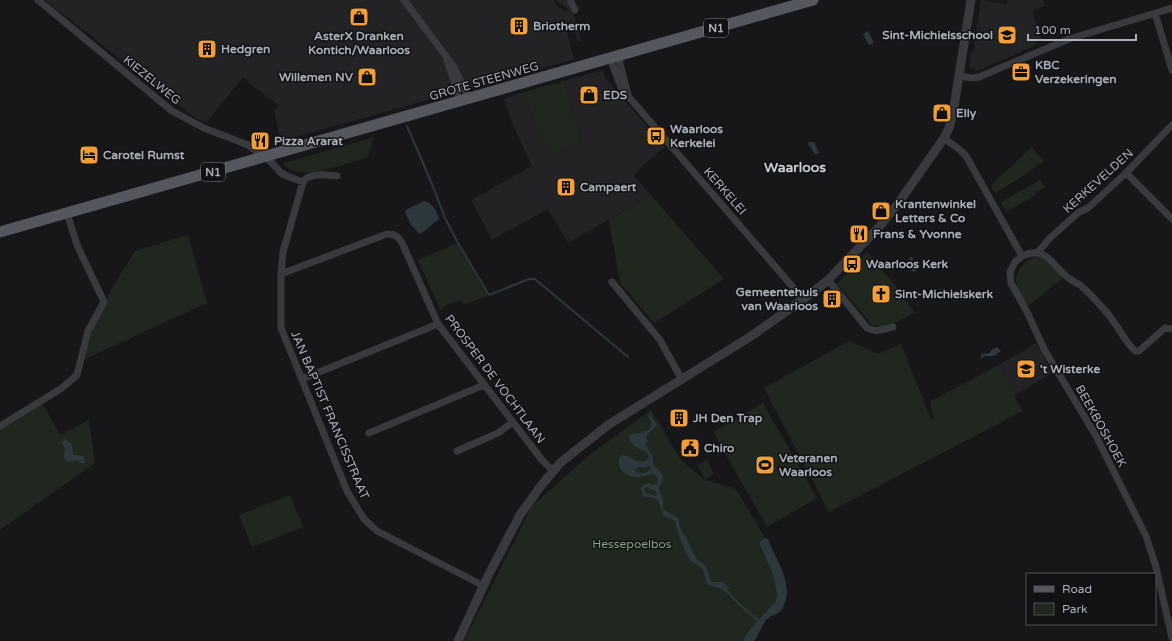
<svg xmlns="http://www.w3.org/2000/svg" width="1172" height="641" font-family="'Varela Round',sans-serif">
  <style>
    .built { fill: #232326 }
    .green { fill: #1f271f }
    .water { fill: #2d383d; fill-rule: evenodd }
    .lines { fill: none; stroke-linecap: round; stroke-linejoin: round }
    .stream { stroke: #2d383d; stroke-width: 2 }
    .minor { stroke: #383a3e; stroke-width: 7 }
    .tertiary { stroke: #383a3e; stroke-width: 9 }
    .primary { stroke: #54575d; stroke-width: 11 }
    .labels { text-anchor: middle; dominant-baseline: central; stroke-width: 3; stroke-linejoin: round; paint-order: stroke }
    .shield { fill: #121214; stroke: #7c8188; stroke-width: 1 }
    .shield-label { font-size: 11px; font-weight: bold; fill: #a9b0b9 }
    .poi-label { font-size: 12px; font-weight: bold; fill: #a9b0b9; stroke: #121214; text-anchor: start }
    .street-label { font-size: 12px; fill: #a9b0b9; stroke: #121214 }
    .park-label { font-size: 12px; fill: #82a480; stroke: #121214 }
    .quarter-label { font-size: 14px; font-weight: bold; fill: #caced5; stroke: #121214 }
  </style>
  <rect width="100%" height="100%" fill="#171719"/>
  <path class="built" d="M45,0H553L557,6L569,13L572,25L566,27L574,60L541,68L281,141L274,112L279,105L250,84L243,77L207,122L197,119Z
    M981,0L1006,4L1007,0H1043L1045,6L1032,10L1041,39L1024,44L1023,51L977,71L969,67L971,51L973,52L975,42H973L975,31H976Z
    M603,70L605,78L665,147L642,166L634,176L651,195L568,243L548,209L492,240L471,200L532,166L512,123L504,99L524,92L531,114L550,156L581,139L564,81Z
    M1036,343L1053,373L1016,394L999,365Z"/>
  <path class="green" d="M555,0H566L575,18L581,42L578,41L567,8Z
    M1035,41L1036,45L1023,51L1024,44Z
    M564,81L581,139L550,156L531,114L524,92Z
    M374,137L368,157C352,162 316,175 300,172C295,172 288,168 283,165L285,163Z
    M1032,147L1044,161L1020,178L995,193L991,185Z
    M1040,180L1045,187L1035,193L1036,195L1006,212L1001,202Z
    M651,195L724,279L654,323L620,283L609,220Z
    M188,235L207,303L83,360L90,333L108,299L107,296L135,251Z
    M457,243L484,290H485L487,296L464,305L461,300L443,307L441,311L418,260Z
    M867,252L896,286L915,313H914C902,319 886,330 872,325L837,284Z
    M1037,256L1044,259L1063,278L1028,306C1024,299 1017,290 1016,282C1015,271 1027,258 1037,256Z
    M849,341L878,354L901,344L931,419L934,417L930,406L931,401L999,365L1016,394L1014,396L1023,411L829,512L764,388Z
    M42,402L60,435L89,420L95,463L0,530V428Z
    M763,403L817,498L767,527L713,432Z
    M651,410L681,460L703,479L736,489L765,538L763,539L777,588V594L776,601L751,628L742,641H464L532,506L588,456Z
    M707,460L714,474L705,479L697,465Z
    M290,495L303,527L252,547L239,515Z"/>
  <path class="water" d="M868,31L874,43L869,45L863,34Z
    M809,142H814L819,153L816,154L814,153L808,144Z
    M424,201C431,202 438,212 439,219L422,233L420,234L411,225L405,212L406,210Z
    M912,257L913,261L917,264L916,271L914,272L912,271L911,261L909,258Z
    M997,347L1001,351L994,356H985L980,359L982,354L989,353L993,349Z
    M650,414L657,425L646,436L648,442L645,443C648,451 654,453 653,464C657,470 666,474 662,482C661,484 659,486 659,489L663,500V509L678,518L681,530L684,534L697,560L704,564L707,569L711,582H723L729,588L726,592C720,587 714,588 707,584L703,569L691,561L687,555L679,536L675,521L664,516C656,499 663,499 643,496L641,488L643,485L650,483L652,485L657,484L658,482L657,477L653,474C647,475 641,478 634,477C624,476 613,464 622,455C634,456 636,467 649,459C649,446 630,453 629,435C641,432 659,433 648,416ZM649,466L651,469C648,473 640,475 636,472L635,470L638,467L643,468ZM646,487L656,491L657,494L655,496L646,493L644,489Z
    M65,439L72,444L73,455L83,456L85,460L84,463H80L76,460L69,462L65,460L64,456L65,448L62,443Z
    M765,538L768,539C776,561 796,586 782,609C778,615 771,615 767,619C762,624 759,635 754,641H742L751,628L776,601L777,594L774,577L760,544V541Z"/>
  <g class="lines">
    <path class="stream" d="M407,126L432,184L445,218L458,243L489,295L529,279H535L628,357
      M725,589L739,604L759,621"/>
    <path class="minor" d="M38,0L172,111L204,128L248,145L271,162L281,173L287,176L303,182L283,252L281,274V328L347,491L364,519L377,531L484,586
      M404,0L454,67L469,99
      M570,0L575,10
      M1155,13L1172,70
      M618,56L628,95
      M610,58L622,90L628,96L804,300
      M447,60L460,101
      M959,76L972,78L979,77L1069,39L1172,8
      M944,138L960,150L966,156L1022,256L1015,262L1010,272L1011,283L1028,314L1044,349L1096,436L1146,536L1156,567L1172,638
      M1126,173L1172,219
      M303,182C309,172 327,175 337,176
      M1038,252L1050,238L1079,212L1088,208L1126,173L1172,125
      M1022,256C1045,246 1049,261 1065,275C1069,279 1075,282 1080,285C1090,293 1100,305 1108,314C1117,325 1126,343 1135,351H1139L1165,328L1172,329
      M281,274L384,235C393,232 399,236 403,245L438,324L542,460L553,471
      M828,280L867,328C876,333 884,329 893,327
      M612,282L660,340L682,380
      M302,379L438,324
      M0,426L62,388L77,375L88,331L104,302L77,245L67,213
      M369,433L484,385
      M457,451L498,433L513,422"/>
    <path class="tertiary" d="M458,641L489,574L520,515L540,487L560,463L608,425L753,335L813,292L828,280L879,227L897,205L944,138L949,128L953,113L971,0"/>
    <path class="primary" d="M0,232L813,0"/>
  </g>
  <defs>
    <g id="shop-square" transform="scale(1)"><rect x="-9" y="-9" width="18" height="18" rx="4" fill="#f39e36" stroke="#121214"/><path d="M-5-2.5h2.3a2.7 3.5 0 0 1 5.4 0H5L5.5 6h-11ZM-1.5-2.5h3a1.5 2.3 0 0 0-3 0Z" fill="#111"/></g>
    <g id="building-square" transform="scale(1)"><rect x="-9" y="-9" width="18" height="18" rx="4" fill="#f39e36" stroke="#121214"/><path d="M-4-6H4V6H1V3H-1V6H-4ZM-2.5-4.3h1.7v1.8h-1.7ZM.8-4.3h1.7v1.8H.8ZM-2.5-1h1.7V.8h-1.7ZM.8-1h1.7V.8H.8Z" fill="#111"/></g>
    <g id="school-square" transform="scale(1)"><rect x="-9" y="-9" width="18" height="18" rx="4" fill="#f39e36" stroke="#121214"/><path d="M0-5L7-2L0 1L-7-2ZM-4 1L0 2.5L4 1V4Q0 6-4 4Z" fill="#111"/></g>
    <g id="office-square" transform="scale(1)"><rect x="-9" y="-9" width="18" height="18" rx="4" fill="#f39e36" stroke="#121214"/><path d="M-6-3h4V-5.5h4V-3h4V5H-6ZM-1-4.5V-3h2v-1.5ZM-6 0V1H6V0Z" fill="#111"/></g>
    <g id="bus-square" transform="scale(1)"><rect x="-9" y="-9" width="18" height="18" rx="4" fill="#f39e36" stroke="#121214"/><path d="M-5-6H5V4H4V6H2V4H-2V6H-4V4H-5ZM-3.5-4V0h7V-4ZM-3.5 1.2v1.5H-2V1.2ZM2 1.2v1.5H3.5V1.2Z" fill="#111"/></g>
    <g id="restaurant-square" transform="scale(1)"><rect x="-9" y="-9" width="18" height="18" rx="4" fill="#f39e36" stroke="#121214"/><path d="M-5-6h1v4h1v-4h1v4h1v-4h1v5L-1.5 .5V6h-2V.5L-5-1ZM5-6V6H3V1.5H1.5Q1.5-4 5-6Z" fill="#111"/></g>
    <g id="hotel-square" transform="scale(1)"><rect x="-9" y="-9" width="18" height="18" rx="4" fill="#f39e36" stroke="#121214"/><path d="M-6-4.5h1.5V1H6V5H4.5V3h-9V5H-6ZM-4 0a1.8 1.8 0 1 1 3.6 0ZM.5 0V-2.5h3Q6-2.5 6 0Z" fill="#111"/></g>
    <g id="church-square" transform="scale(1)"><rect x="-9" y="-9" width="18" height="18" rx="4" fill="#f39e36" stroke="#121214"/><path d="M-1.2-6h2.4v3.5h3.3v2.4h-3.3V6h-2.4V-.1h-3.3v-2.4h3.3Z" fill="#111"/></g>
    <g id="civic-square" transform="scale(1)"><rect x="-9" y="-9" width="18" height="18" rx="4" fill="#f39e36" stroke="#121214"/><path d="M-.6-6.5H3V-4.5H.6V-3L4-1V1h2V6H-6V1h2V-1L-.6-3ZM-1.2 2.5V6h2.4V2.5Z" fill="#111"/></g>
    <g id="stadium-square" transform="scale(1)"><rect x="-9" y="-9" width="18" height="18" rx="4" fill="#f39e36" stroke="#121214"/><path d="M0-5a6.5 5 0 1 0 0 10a6.5 5 0 1 0 0-10ZM-3.5-1.8h7v3.6h-7Z" fill="#111"/></g>
  </defs>
  <g fill-rule="evenodd">
    <use href="#shop-square" x="359" y="17"/>
    <use href="#building-square" x="519" y="26"/>
    <use href="#school-square" x="1007" y="35"/>
    <use href="#building-square" x="207" y="49"/>
    <use href="#office-square" x="1021" y="72"/>
    <use href="#shop-square" x="367" y="77"/>
    <use href="#shop-square" x="589" y="95"/>
    <use href="#shop-square" x="942" y="113"/>
    <use href="#bus-square" x="656" y="136"/>
    <use href="#restaurant-square" x="260" y="141"/>
    <use href="#hotel-square" x="89" y="155"/>
    <use href="#building-square" x="566" y="187"/>
    <use href="#shop-square" x="881" y="211"/>
    <use href="#restaurant-square" x="859" y="234"/>
    <use href="#bus-square" x="852" y="264"/>
    <use href="#church-square" x="881" y="294"/>
    <use href="#building-square" x="832" y="299"/>
    <use href="#school-square" x="1026" y="369"/>
    <use href="#building-square" x="679" y="418"/>
    <use href="#civic-square" x="690" y="448"/>
    <use href="#stadium-square" x="765" y="465"/>
  </g>
  <g class="labels">
    <g class="shield">
      <rect x="704" y="19" width="24" height="18" rx="3"/>
      <rect x="201" y="163" width="24" height="18" rx="3"/>
    </g>
    <g class="shield-label">
      <text x="716" y="28">N1</text>
      <text x="213" y="172">N1</text>
    </g>
    <g class="poi-label">
      <text x="533" y="26">Briotherm</text>
      <text x="993" y="35" text-anchor="end">Sint-Michielsschool</text>
      <text x="359" y="36" text-anchor="middle">AsterX Dranken<tspan x="359" dy="14">Kontich/Waarloos</tspan></text>
      <text x="221" y="49">Hedgren</text>
      <text x="1035" y="65">KBC<tspan x="1035" dy="14">Verzekeringen</tspan></text>
      <text x="353" y="77" text-anchor="end">Willemen NV</text>
      <text x="603" y="95">EDS</text>
      <text x="956" y="113">Elly</text>
      <text x="670" y="129">Waarloos<tspan x="670" dy="14">Kerkelei</tspan></text>
      <text x="274" y="141">Pizza Ararat</text>
      <text x="103" y="155">Carotel Rumst</text>
      <text x="580" y="187">Campaert</text>
      <text x="895" y="204">Krantenwinkel<tspan x="895" dy="14">Letters &amp; Co</tspan></text>
      <text x="873" y="234">Frans &amp; Yvonne</text>
      <text x="866" y="264">Waarloos Kerk</text>
      <text x="818" y="292" text-anchor="end">Gemeentehuis<tspan x="818" dy="14">van Waarloos</tspan></text>
      <text x="895" y="294">Sint-Michielskerk</text>
      <text x="1040" y="369">'t Wisterke</text>
      <text x="693" y="418">JH Den Trap</text>
      <text x="704" y="448">Chiro</text>
      <text x="779" y="458">Veteranen<tspan x="779" dy="14">Waarloos</tspan></text>
    </g>
    <g class="street-label">
      <text transform="translate(152 80) rotate(39)">KIEZELWEG</text>
      <text transform="translate(484 81) rotate(-16)">GROTE STEENWEG</text>
      <text transform="translate(1098 181) rotate(-42)">KERKEVELDEN</text>
      <text transform="translate(725 191) rotate(49)">KERKELEI</text>
      <text transform="translate(495 379) rotate(53)">PROSPER DE VOCHTLAAN</text>
      <text transform="translate(330 415) rotate(67)">JAN BAPTIST FRANCISSTRAAT</text>
      <text transform="translate(1101 426) rotate(61)">BEEKBOSHOEK</text>
    </g>
    <g class="park-label">
      <text x="632" y="544">Hessepoelbos</text>
    </g>
    <g class="quarter-label">
      <text x="795" y="167">Waarloos</text>
    </g>
  </g>
  <rect x="1026" y="573" width="130" height="52" fill="#121214" stroke="#4e5156"/>
  <rect x="1034" y="586" width="20" height="6" fill="#54575d" stroke="#4e5156"/>
  <text x="1062" y="593" font-size="12" fill="#a9b0b9">Road</text>
  <rect x="1034" y="603" width="20" height="12" fill="#1f271f" stroke="#4e5156"/>
  <text x="1062" y="613" font-size="12" fill="#a9b0b9">Park</text>
  <path d="M1028 34v6h108v-6" fill="none" stroke="#a9b0b9" stroke-width="2"/>
  <text x="1034" y="34" font-size="12" fill="#a9b0b9" stroke="#121214" stroke-width="3" paint-order="stroke">100 m</text>
</svg>
